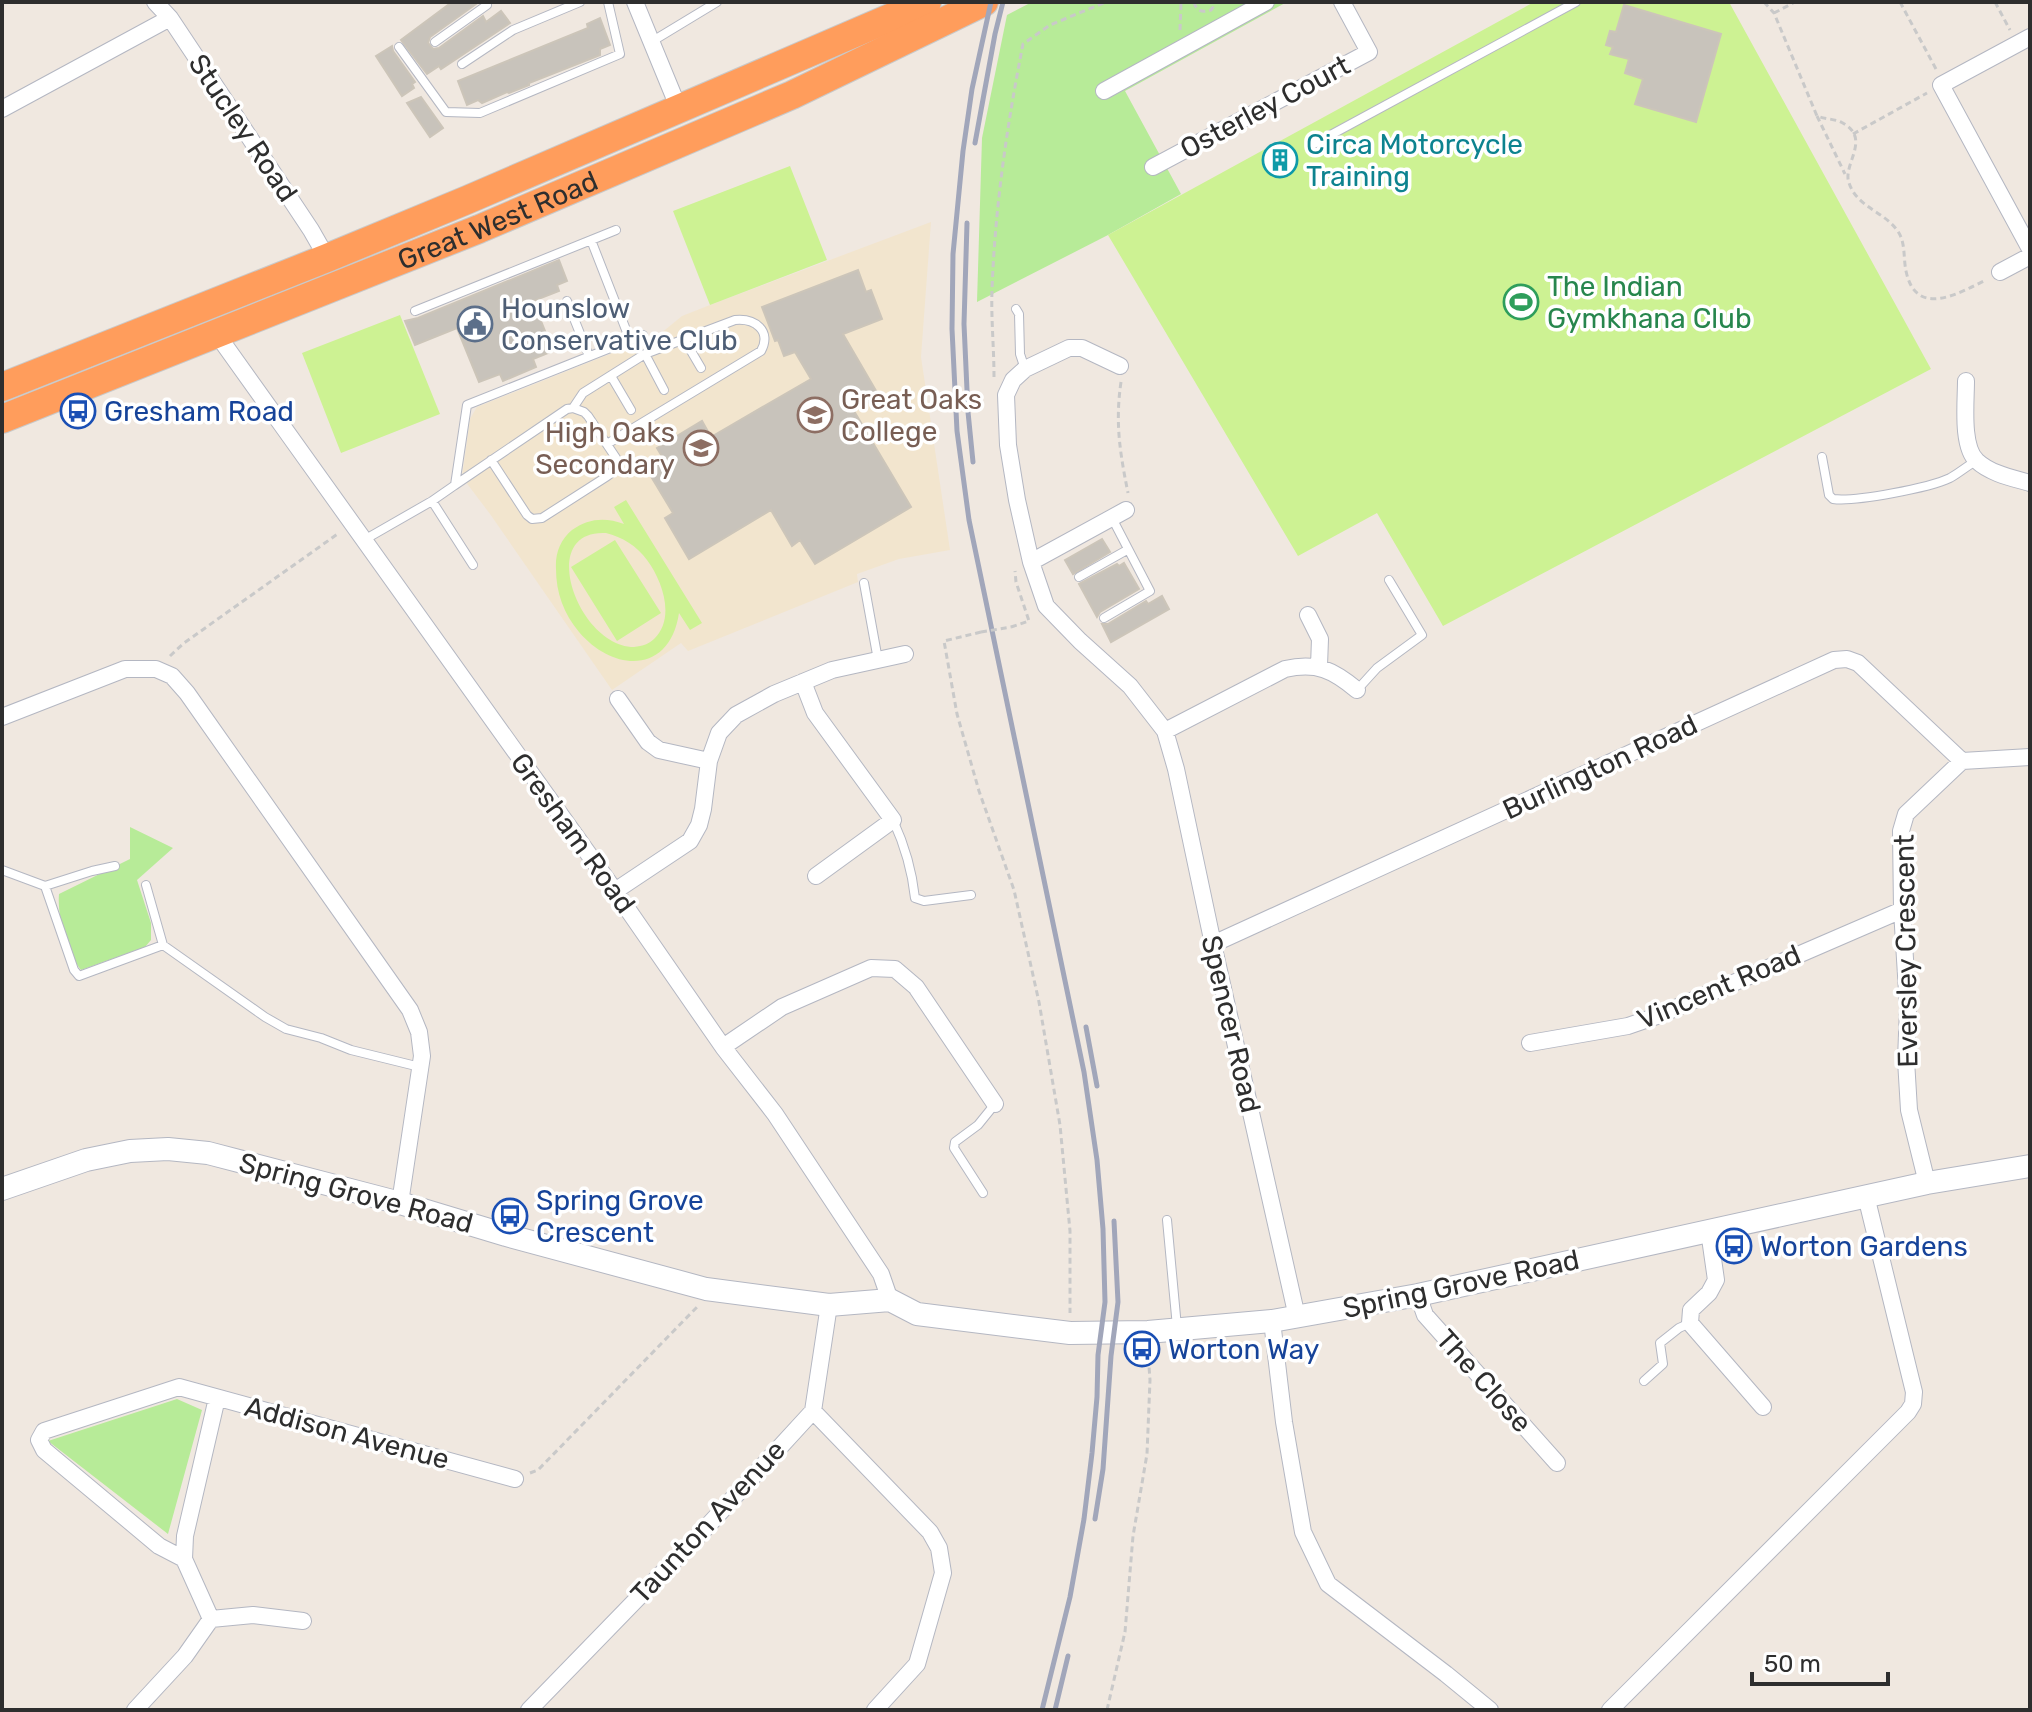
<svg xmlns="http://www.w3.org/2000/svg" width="2032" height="1712" font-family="Rubik,sans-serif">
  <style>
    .education { fill: #f2e5ce }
    .green { fill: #b7eb98 }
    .pitch { fill: #cdf293; fill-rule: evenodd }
    .building { fill: #c8c3bb; stroke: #ccc5b9; stroke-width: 2 }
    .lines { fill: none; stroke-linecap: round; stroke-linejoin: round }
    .lane-casing { stroke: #b4b7c2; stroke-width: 10 }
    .street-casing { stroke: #b4b7c2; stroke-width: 18 }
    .secondary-casing { stroke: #b4b7c2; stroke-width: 24 }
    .highway-casing { stroke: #c9c9c9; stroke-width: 30 }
    .path { stroke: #c9c9c9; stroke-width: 3; stroke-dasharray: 6 4; stroke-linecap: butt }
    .lane { stroke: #fff; stroke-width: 8 }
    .street { stroke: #fff; stroke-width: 16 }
    .secondary { stroke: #fff; stroke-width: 22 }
    .highway { stroke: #ff9d5c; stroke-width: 28 }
    .rail { stroke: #a1a6ba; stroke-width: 5 }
    .path-bridge { stroke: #c9c9c9; stroke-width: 3; stroke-dasharray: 6 4; stroke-linecap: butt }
    .labels { text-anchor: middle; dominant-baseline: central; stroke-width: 7; stroke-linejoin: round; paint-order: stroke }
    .street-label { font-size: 28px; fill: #2e2e2e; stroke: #fff }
    .culture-label { font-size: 28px; fill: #0d838f; stroke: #fff; text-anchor: start }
    .leisure-label { font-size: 28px; fill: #27864d; stroke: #fff; text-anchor: start }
    .service-label { font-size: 28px; fill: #4e5e75; stroke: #fff; text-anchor: start }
    .education-label { font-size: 28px; fill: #785e54; stroke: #fff; text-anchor: start }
    .transit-label { font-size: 28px; fill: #164399; stroke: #fff; text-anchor: start }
  </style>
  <rect width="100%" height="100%" fill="#f0e8e0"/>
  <path class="education" d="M931,222L921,357L950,550L899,559L857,574L858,582L688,651L681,643L612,690L490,514L462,477L470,419L477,407L660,334L682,316L710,305Z"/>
  <path class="green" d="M1032,2H1287L1125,91L1181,194L1108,235L977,302L982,138L1007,15Z
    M130,827L173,848L137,880L151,923V940L145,947L81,970C67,952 57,916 59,894L130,859Z
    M177,1399L202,1410L168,1534L48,1441Z"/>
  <path class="pitch" d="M1534,2H1729L1931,369L1443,626L1377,513L1298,556L1108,235Z
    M790,166L827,260L710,305L673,211Z
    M400,315L440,414L341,453L302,353Z
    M626,500L702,623L690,630L679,613C670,674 614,673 579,632C564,614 556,593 556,569C555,554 560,540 572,530C588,518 606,517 624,524L614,507ZM606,533C622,537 637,546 647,560C662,580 676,618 654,639C648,645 639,647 631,647C576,642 537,529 606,533Z
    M615,540L661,613L617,641L571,567Z"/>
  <path class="building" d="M452,2H475L476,4L430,37L428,43L433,49L439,48L483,16L486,22L501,11L510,23L441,69L439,66L427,74L401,40Z
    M1624,5L1721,34L1696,122L1635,104L1643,79L1625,73L1629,59L1610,54L1613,47L1606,45L1610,31L1616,32Z
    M600,18L610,45L600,49V55L529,83V85L509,93L507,92L482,103L478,100L467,105L458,81L588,28L587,24Z
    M392,46L393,51L415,82L412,84L414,88L402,96L376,56Z
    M421,97L443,128L430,137L407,103Z
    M559,260L567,281L557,285L559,291L533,301L553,351L533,359L536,367L503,381L500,374L479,382L457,328L415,345L405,321L418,318Z
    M858,270L866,292L871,290L882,319L843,334L879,396L854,411L911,507L815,564L800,540L792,546L771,510L689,559L665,518L673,513L646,468L663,458L657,448L702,421L711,437L811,379L795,352L784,356L778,340L775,341L762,307Z
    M1102,539L1110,552L1073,574L1065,560Z
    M1124,563L1139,589L1100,612L1097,617L1079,584L1117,564L1119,566Z
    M1162,596L1169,609L1111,642L1102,624H1108L1146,601L1148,604Z"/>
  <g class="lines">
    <g class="lane-casing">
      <path id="lane" d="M435,42L487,5L485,2
        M651,42L717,2
        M399,47L446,112L480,113L620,54L608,2
        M462,64L513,30L580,2
        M1314,144L1576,2
        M591,240L630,340
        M567,301L589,356
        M1016,309L1019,314L1020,354L1025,369
        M415,311L616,230
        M684,339L701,368
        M645,354L664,390
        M611,376L631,410
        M1822,457L1829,495L1833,499C1855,502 1929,488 1950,478C1959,473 1967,466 1976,461
        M491,460L527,515L532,519L542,518L606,477C614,472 616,467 616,458L588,416L584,412L573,408
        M455,485L567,409L573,408L583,393L645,354L735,320C755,318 772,331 761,351L607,444
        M432,501L473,565
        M364,540L432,501L455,485L467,405L643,335
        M1079,577L1127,550
        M864,583L878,660
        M1104,618L1150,591L1112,518
        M1357,690L1377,668L1422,635L1389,580
        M893,820C905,846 912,870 915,898L924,901L971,895
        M2,870L45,886L74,970L79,976L163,945L265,1017L286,1029L321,1038L351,1050L420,1067
        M146,885L163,945
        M45,886L92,871L115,866
        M983,1193L954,1148L955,1142L978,1125L995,1104
        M1167,1220L1177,1327
        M1644,1381L1663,1364L1660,1343L1679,1328L1690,1323"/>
    </g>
    <g class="street-casing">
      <path id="street" d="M155,2L170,18L311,230L327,258
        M635,2L679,109
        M2030,37L1941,85L2030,249
        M1104,91L1266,2
        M2,109L170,18
        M1153,167L1369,52L1342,2
        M2000,272L2030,256
        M216,333L615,891L723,1047L775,1114L881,1274L890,1300
        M1120,366L1082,348H1069L1025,369L1013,380L1006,395L1008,445L1017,500L1031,562L1126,510
        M1966,381C1966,402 1961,447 1977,461C1991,474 2013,478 2030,483
        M1031,562L1046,606L1080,641L1130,686L1165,731L1176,769L1213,944L1297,1317
        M1308,615L1320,639L1319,666
        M803,682L815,713L893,820L816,876
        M618,699L648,742L659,750L709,761
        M2,717L125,669H156L172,676L187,693L410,1010L419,1032L422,1056L400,1203
        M1165,731L1285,669C1317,662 1333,670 1357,690
        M615,891L690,841L699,825L703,809L709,761L719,733L736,715L774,694L832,670L905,654
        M1213,944L1834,660L1847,659L1858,663L1962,761
        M1530,1043L1628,1026L1657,1016L1902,910
        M723,1047L782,1007L871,968L895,969L916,987L995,1104
        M1927,1183L1909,1110L1906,1060L1908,1008L1902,910L1901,831L1906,814L1962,761L2030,757
        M1709,1231L1716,1280L1709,1293L1691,1310L1690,1323L1763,1407
        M1418,1295L1425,1315L1557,1463
        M1272,1321L1284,1422L1303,1532L1328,1584L1446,1674L1490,1710
        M813,1411L930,1532L939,1548L943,1573L917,1664L875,1710
        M184,1559L159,1546L44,1450L39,1440L44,1431L179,1387L515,1479
        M211,1619L253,1615L303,1621
        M135,1710L185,1656L211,1619L184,1559L185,1536L217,1398
        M529,1710L703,1531L813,1411L829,1305
        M1610,1710L1908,1412L1913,1404L1914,1392L1866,1196"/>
    </g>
    <g class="secondary-casing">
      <path id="secondary" d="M2,1189L86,1160L130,1151L168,1149L208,1153L400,1203L506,1235L706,1289L829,1305L890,1300L917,1314L1070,1333L1148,1332L1272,1321L1418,1295L1927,1183L2030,1166"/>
    </g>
    <g class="highway-casing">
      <g id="highway">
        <path d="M2,387L327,258L467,200L927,2"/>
        <path id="s1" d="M2,419L479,229L792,95L984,2"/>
      </g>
    </g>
    <path class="path" d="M1194,2C1196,11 1203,13 1211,10L1217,2
      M1764,2L1774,13L1817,116C1825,119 1834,119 1841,122C1873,138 1842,164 1849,183C1857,207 1883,211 1897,230C1906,242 1903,257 1906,271C1916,319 1959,293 1986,280
      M1900,2L1936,69
      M1995,2L2010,30
      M1774,13L1795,2
      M1180,30L1181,2
      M1817,116L1845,174
      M1853,134L1927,93
      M994,377C994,348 991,319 992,290C995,207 1007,125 1023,44L1050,25L1106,2
      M1121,382C1115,423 1120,453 1128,493
      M1011,627L1029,621L1016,582L1015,571
      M981,632L944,641L957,714L979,791L1014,890L1039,1002L1060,1125L1070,1231V1313
      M170,656L184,643L339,533
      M530,1473L538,1470L697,1307
      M1107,1710L1125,1632L1133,1536L1147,1454L1150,1380L1148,1353"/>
    <use href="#lane" class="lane"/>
    <use href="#street" class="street"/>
    <use href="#secondary" class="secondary"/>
    <use href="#highway" class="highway"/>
    <path class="rail" d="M991,2L972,89L963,151L953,254L952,329L957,431L969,520L1084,1072L1097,1160L1103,1229L1105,1302L1098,1355L1097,1397L1092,1453L1084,1519L1070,1597L1042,1710
      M975,143L995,34L1003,2
      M967,223L964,324L968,412L973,462
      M1086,1027L1097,1086
      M1095,1519L1103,1469L1111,1356L1118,1302L1114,1221
      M1055,1710L1068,1656"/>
    <path class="path-bridge" d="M981,632L1011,627"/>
  </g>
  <defs>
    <g id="building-ring" transform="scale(1.8)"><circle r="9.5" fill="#fff" stroke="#0f9aa8" stroke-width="1.5"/><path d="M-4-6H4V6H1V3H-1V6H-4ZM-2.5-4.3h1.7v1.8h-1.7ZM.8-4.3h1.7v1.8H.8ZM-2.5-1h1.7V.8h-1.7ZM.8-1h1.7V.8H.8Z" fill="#0f9aa8"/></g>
    <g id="stadium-ring" transform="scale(1.8)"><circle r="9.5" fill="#fff" stroke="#2e9e5b" stroke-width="1.5"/><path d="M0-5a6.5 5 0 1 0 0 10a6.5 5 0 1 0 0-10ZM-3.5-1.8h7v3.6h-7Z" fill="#2e9e5b"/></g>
    <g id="civic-ring" transform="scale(1.8)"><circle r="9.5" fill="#fff" stroke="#5c6f8a" stroke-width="1.5"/><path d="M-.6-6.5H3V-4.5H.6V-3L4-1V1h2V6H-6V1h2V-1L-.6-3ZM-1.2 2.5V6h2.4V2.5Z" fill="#5c6f8a"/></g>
    <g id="bus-ring" transform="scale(1.8)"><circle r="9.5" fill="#fff" stroke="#1a4fb4" stroke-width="1.5"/><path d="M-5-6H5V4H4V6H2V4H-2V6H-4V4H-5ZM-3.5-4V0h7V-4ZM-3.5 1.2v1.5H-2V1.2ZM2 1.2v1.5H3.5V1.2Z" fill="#1a4fb4"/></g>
    <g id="university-ring" transform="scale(1.8)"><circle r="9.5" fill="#fff" stroke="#8d6e63" stroke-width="1.5"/><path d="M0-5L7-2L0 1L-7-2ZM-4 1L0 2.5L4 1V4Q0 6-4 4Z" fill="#8d6e63"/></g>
    <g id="school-ring" transform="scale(1.8)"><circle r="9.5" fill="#fff" stroke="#8d6e63" stroke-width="1.5"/><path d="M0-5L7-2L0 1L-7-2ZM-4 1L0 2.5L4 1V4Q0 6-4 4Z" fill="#8d6e63"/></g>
  </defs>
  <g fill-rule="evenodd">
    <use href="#building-ring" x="1280" y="160"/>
    <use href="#stadium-ring" x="1521" y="302"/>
    <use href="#civic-ring" x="475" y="324"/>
    <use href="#bus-ring" x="78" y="411"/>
    <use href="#university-ring" x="815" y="415"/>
    <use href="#school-ring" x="701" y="448"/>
    <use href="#bus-ring" x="510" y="1216"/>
    <use href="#bus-ring" x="1734" y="1246"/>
    <use href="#bus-ring" x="1142" y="1349"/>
  </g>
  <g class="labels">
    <g class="street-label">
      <text transform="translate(1265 107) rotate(-28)">Osterley Court</text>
      <text transform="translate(243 128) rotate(56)">Stucley Road</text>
      <text stroke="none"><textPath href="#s1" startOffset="534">Great West Road</textPath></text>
      <text transform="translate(1600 767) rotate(-25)">Burlington Road</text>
      <text transform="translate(573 833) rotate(54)">Gresham Road</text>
      <text transform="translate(1906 951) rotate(-91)">Eversley Crescent</text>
      <text transform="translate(1719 987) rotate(-23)">Vincent Road</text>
      <text transform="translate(1231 1024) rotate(77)">Spencer Road</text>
      <text transform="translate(356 1193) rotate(15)">Spring Grove Road</text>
      <text transform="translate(1461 1284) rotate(-12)">Spring Grove Road</text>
      <text transform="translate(1484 1381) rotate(48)">The Close</text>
      <text transform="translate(347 1433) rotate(15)">Addison Avenue</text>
      <text transform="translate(708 1522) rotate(-47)">Taunton Avenue</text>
    </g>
    <g class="culture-label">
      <text x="1306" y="144">Circa Motorcycle<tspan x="1306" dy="32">Training</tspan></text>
    </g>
    <g class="leisure-label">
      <text x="1547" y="286">The Indian<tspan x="1547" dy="32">Gymkhana Club</tspan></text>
    </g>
    <g class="service-label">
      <text x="501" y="308">Hounslow<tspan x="501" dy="32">Conservative Club</tspan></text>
    </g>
    <g class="education-label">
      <text x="841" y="399">Great Oaks<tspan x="841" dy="32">College</tspan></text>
      <text x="675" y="432" text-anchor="end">High Oaks<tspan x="675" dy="32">Secondary</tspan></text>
    </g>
    <g class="transit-label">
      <text x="104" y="411">Gresham Road</text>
      <text x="536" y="1200">Spring Grove<tspan x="536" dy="32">Crescent</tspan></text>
      <text x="1760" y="1246">Worton Gardens</text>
      <text x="1168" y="1349">Worton Way</text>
    </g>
  </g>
  <rect width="2032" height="1712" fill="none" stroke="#2e2e2e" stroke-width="8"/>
  <path d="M1752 1672v12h136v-12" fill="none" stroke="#2e2e2e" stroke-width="4"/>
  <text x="1764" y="1672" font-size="24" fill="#2e2e2e" stroke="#ffffff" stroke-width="6" paint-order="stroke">50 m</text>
</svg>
